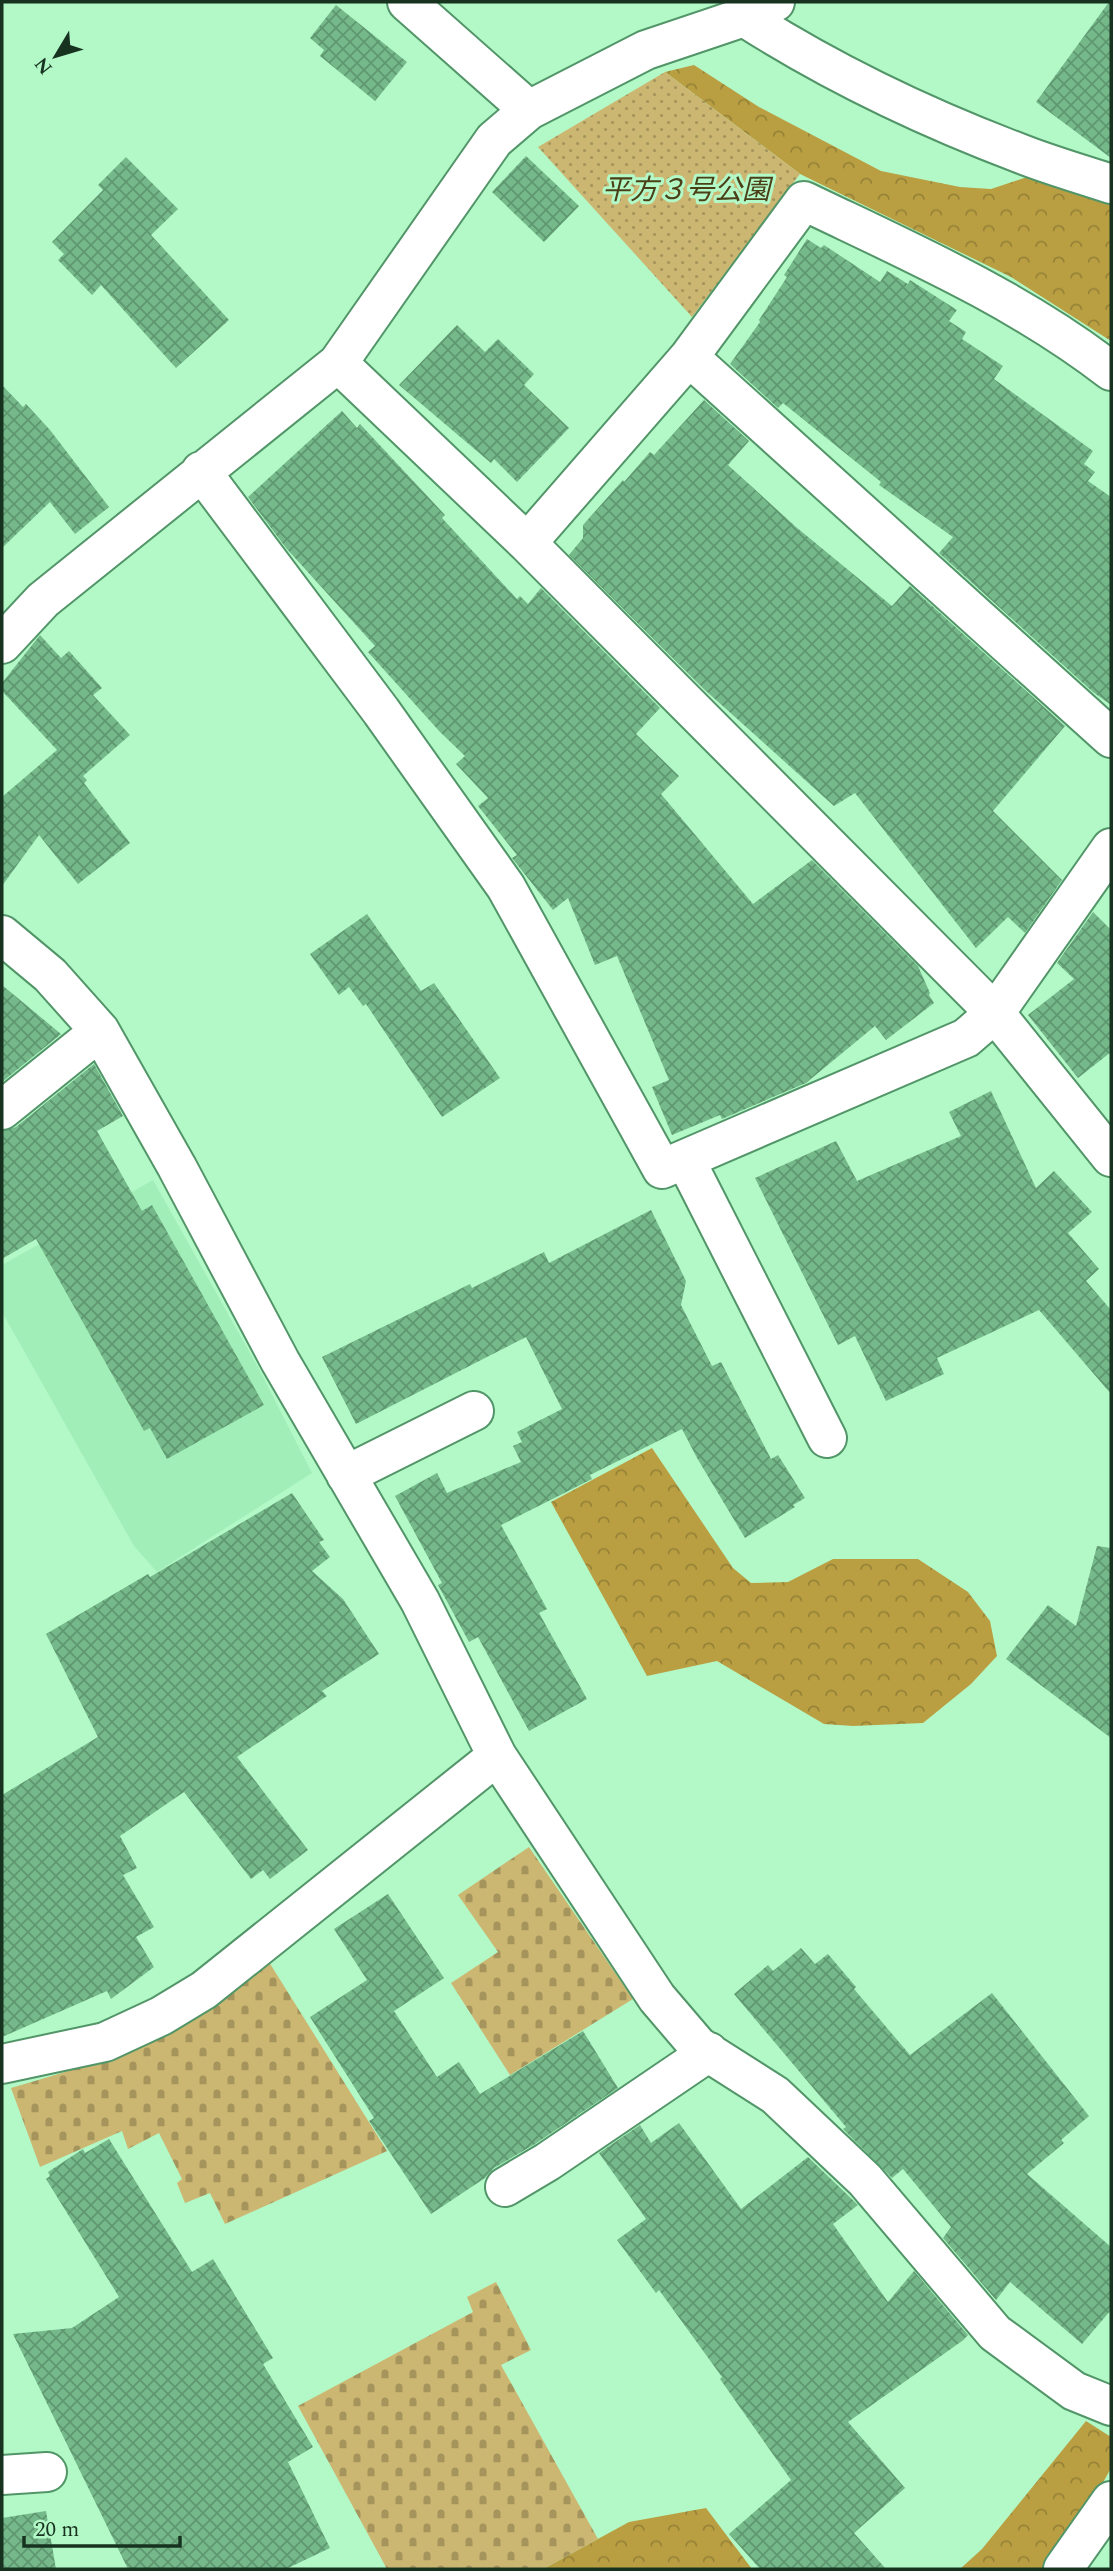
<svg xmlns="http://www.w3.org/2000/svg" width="1113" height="2571" font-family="Spectral,'Noto Sans JP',serif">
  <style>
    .built { fill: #a1eeb8 }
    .forest { fill: url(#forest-crowns) }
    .cemetery { fill: url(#cemetery-stones) }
    .park { fill: url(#park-dots) }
    .building { fill: url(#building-cross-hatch) }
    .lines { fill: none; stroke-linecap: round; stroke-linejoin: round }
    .minor-casing { stroke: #529568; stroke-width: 42 }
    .minor { stroke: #fff; stroke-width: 38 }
    .labels { text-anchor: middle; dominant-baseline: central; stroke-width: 6; stroke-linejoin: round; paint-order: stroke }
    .park-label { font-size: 28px; font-style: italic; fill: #4a3f17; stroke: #b3f9c7 }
  </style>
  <defs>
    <pattern id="forest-crowns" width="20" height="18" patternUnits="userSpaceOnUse" patternTransform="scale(1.75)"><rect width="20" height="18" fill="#ba9f42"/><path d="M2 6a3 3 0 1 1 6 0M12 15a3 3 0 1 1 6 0" fill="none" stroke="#968237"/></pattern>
    <pattern id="cemetery-stones" width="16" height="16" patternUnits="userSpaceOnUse" patternTransform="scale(1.75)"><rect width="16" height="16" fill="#ccb772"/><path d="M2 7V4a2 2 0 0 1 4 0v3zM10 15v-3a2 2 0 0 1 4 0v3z" fill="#a5955d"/></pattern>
    <pattern id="park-dots" width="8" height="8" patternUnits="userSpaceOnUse" patternTransform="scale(1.75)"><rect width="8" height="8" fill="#ccb772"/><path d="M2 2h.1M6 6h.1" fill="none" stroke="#a5955d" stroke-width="1.8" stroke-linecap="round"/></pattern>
    <pattern id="building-cross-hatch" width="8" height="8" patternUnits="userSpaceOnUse" patternTransform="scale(1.75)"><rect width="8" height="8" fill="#75b98a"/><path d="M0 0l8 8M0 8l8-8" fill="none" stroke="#5f9770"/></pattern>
  </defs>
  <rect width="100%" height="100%" fill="#b3f9c7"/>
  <path class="built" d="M153,1180L260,1371L312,1473L157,1572L134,1546L2,1312V1265Z"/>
  <path class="forest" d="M694,65L759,107L881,171L960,187L991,189L1033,175L1111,201V341L1011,277L800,174L665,72Z
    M652,1448L733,1568L751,1583L788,1582L833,1559H918L968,1592L990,1621L997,1656L971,1684L923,1723L853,1726L824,1724L717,1661L647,1676L551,1502Z
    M1086,2421L1111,2437V2468L1094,2499L1042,2569H960L982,2549Z
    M706,2508L752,2569H543L629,2522Z"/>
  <path class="cemetery" d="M529,1847L633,1999L510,2075L451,1983L498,1952L458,1895Z
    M269,1962L387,2151L225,2224L210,2193L185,2203L177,2183L182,2179L159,2133L128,2149L122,2131L40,2167L11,2088C82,2067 154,2048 215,2006C234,1993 251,1977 269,1962Z
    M496,2282L531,2350L501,2365L598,2539L543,2569H387L298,2406L473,2312L467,2297Z"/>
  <path class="park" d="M665,72L800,174L692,317L538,147Z"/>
  <path class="building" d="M1109,2H1111V158L1036,102Z
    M336,5L407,62L375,101L320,56L324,50L310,38Z
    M526,156L579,206L544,242L492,192Z
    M126,157L178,209L151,235L229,320L176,368L101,285L92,295L58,260L64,254L52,242L103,190L98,185Z
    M807,239L821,248L824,245L880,282L887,271L908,284L910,280L957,310L949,321L966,332L962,339L1003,366L994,379L1093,451L1084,464L1095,472L1088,481L1111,497V705L1093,692L939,553L953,537L879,485L881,482L783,403L778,408L730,364L760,322L759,320L787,277L784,275Z
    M457,325L485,352L498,339L534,374L524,385L569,428L517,482L494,459L491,463L399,385Z
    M2,385L23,407L26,404L50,430L109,507L75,534L50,502L2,548Z
    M704,400L749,441L728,465L796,527L892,606L910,586L1065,726L993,811L1062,880L1025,933L1008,917L976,948L855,793L834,806L706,691L569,555L583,538V525L623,480L624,482L650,452L654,455Z
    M342,411L357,428L360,424L445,515L442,518L517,599L520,596L528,604L541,588L660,708L636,734L679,776L661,794L753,904L812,860L918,966L930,993L929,995L934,1003L886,1040L875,1026L806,1083L722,1119L720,1115L672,1135L652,1087L669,1080L617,956L595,965L568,898L553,910L512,858L517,855L478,806L488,798L456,764L465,756L440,732L368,652L375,646L286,548L248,497Z
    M40,635L61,658L69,651L102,688L93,695L130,735L83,776L87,780L84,783L130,843L78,884L39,835L2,886V797L57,750L2,691V683Z
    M1093,912L1111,930V1052L1078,1078L1028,1015L1074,979L1057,963Z
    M367,914L421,991L434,983L500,1078L442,1117L366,1004L363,1006L349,987L339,995L310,954Z
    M2,985L61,1034L2,1082Z
    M94,1064L123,1116L97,1131L142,1211L152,1205L264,1405L167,1459L150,1428L144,1431L36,1239L2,1259V1131L16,1127Z
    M991,1091L1036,1188L1054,1171L1092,1212L1068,1233L1099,1269L1086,1281L1111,1310V1394L1039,1310L937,1358L944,1374L886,1401L855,1336L838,1345L755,1178L836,1141L857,1181L961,1136L949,1112Z
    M651,1210L686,1281L681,1305L712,1366L721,1362L771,1459L778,1455L805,1498L793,1505L795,1507L745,1538L697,1458L682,1429L590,1475L592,1479L501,1525L547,1609L539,1613L587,1699L529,1731L478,1637L469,1642L438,1585L442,1583L395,1496L437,1473L447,1493L521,1462L513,1446L522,1442L517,1432L562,1409L526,1337L356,1424L322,1357L470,1284L472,1288L544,1252L549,1263Z
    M292,1493L324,1540L319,1542L330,1557L312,1571L343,1599L379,1654L322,1691L327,1696L237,1757L308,1850L270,1879L263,1870L251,1879L184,1792L120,1836L137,1868L123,1875L154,1927L136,1937L154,1967L111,1999L107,1991L2,2037V1795L98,1737L46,1634L148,1574L150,1577Z
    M1097,1546L1111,1548V1738L1006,1659L1048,1605L1076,1626Z
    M388,1894L444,1978L394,2011L437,2077L459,2062L480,2094L583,2031L618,2088L535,2144L494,2168L485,2178L431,2214L369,2121L374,2118L310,2017L367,1980L334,1929Z
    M801,1948L815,1964L828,1954L856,1987L854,1989L910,2055L992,1993L1089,2116L1061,2140L1064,2143L1027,2174L1111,2247V2310L1082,2344L1010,2282L996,2300L943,2238L951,2227L903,2169L892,2178L843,2129L846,2127L734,1994L768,1965L773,1971Z
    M679,2123L741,2209L808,2157L858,2205L833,2224L888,2302L914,2271L968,2335L962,2341L848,2422L905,2488L854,2533L886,2569H760L729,2534L791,2480L720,2379L722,2377L659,2290L656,2293L617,2240L646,2219L599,2153L640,2125L651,2143Z
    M109,2139L192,2272L213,2259L273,2358L263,2364L313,2447L288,2462L330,2548L286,2569H128L13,2334L72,2328L119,2297L46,2179L50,2176L48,2172L83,2149L85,2153Z
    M46,2511L56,2569H2V2518Z"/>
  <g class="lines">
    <g class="minor-casing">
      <path id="minor" d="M407,2L529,110
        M744,17C830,72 924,117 1019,153C1049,165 1081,174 1111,184
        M689,357L1111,738
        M338,363L527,543L995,1013L1111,1157
        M201,471L381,711L506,887L662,1169L966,1038L995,1013L1111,848
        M527,543L689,357L804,201C910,252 1018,299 1111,371
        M2,644L43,600L338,363L494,140L529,110L646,50L744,17L775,2
        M2,935L50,975L100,1031L177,1167L280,1361L420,1601L497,1756L657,1998L698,2046L775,2095L865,2180L995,2333L1074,2391L1111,2406
        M2,1110L100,1031
        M685,1159L827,1438
        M346,1475L474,1411
        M2,2064L105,2042L161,2016L204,1990L497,1756
        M505,2187L547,2162L709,2052
        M2,2475L47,2472
        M1063,2569L1111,2501"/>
    </g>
    <use href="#minor" class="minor"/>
  </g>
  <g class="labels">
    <g class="park-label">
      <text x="686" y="190">平方３号公園</text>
    </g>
  </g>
  <rect width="1113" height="2571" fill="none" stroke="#173320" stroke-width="7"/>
  <g transform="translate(56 56) rotate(232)" stroke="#b3f9c7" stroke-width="5" paint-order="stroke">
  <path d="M0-5L12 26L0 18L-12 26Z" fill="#173320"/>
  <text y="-10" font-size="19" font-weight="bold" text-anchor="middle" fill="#173320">N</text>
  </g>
  <path d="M24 2536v10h156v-10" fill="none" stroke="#173320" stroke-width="3.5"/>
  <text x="35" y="2536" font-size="21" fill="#173320" stroke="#b3f9c7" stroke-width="5" paint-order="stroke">20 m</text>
</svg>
